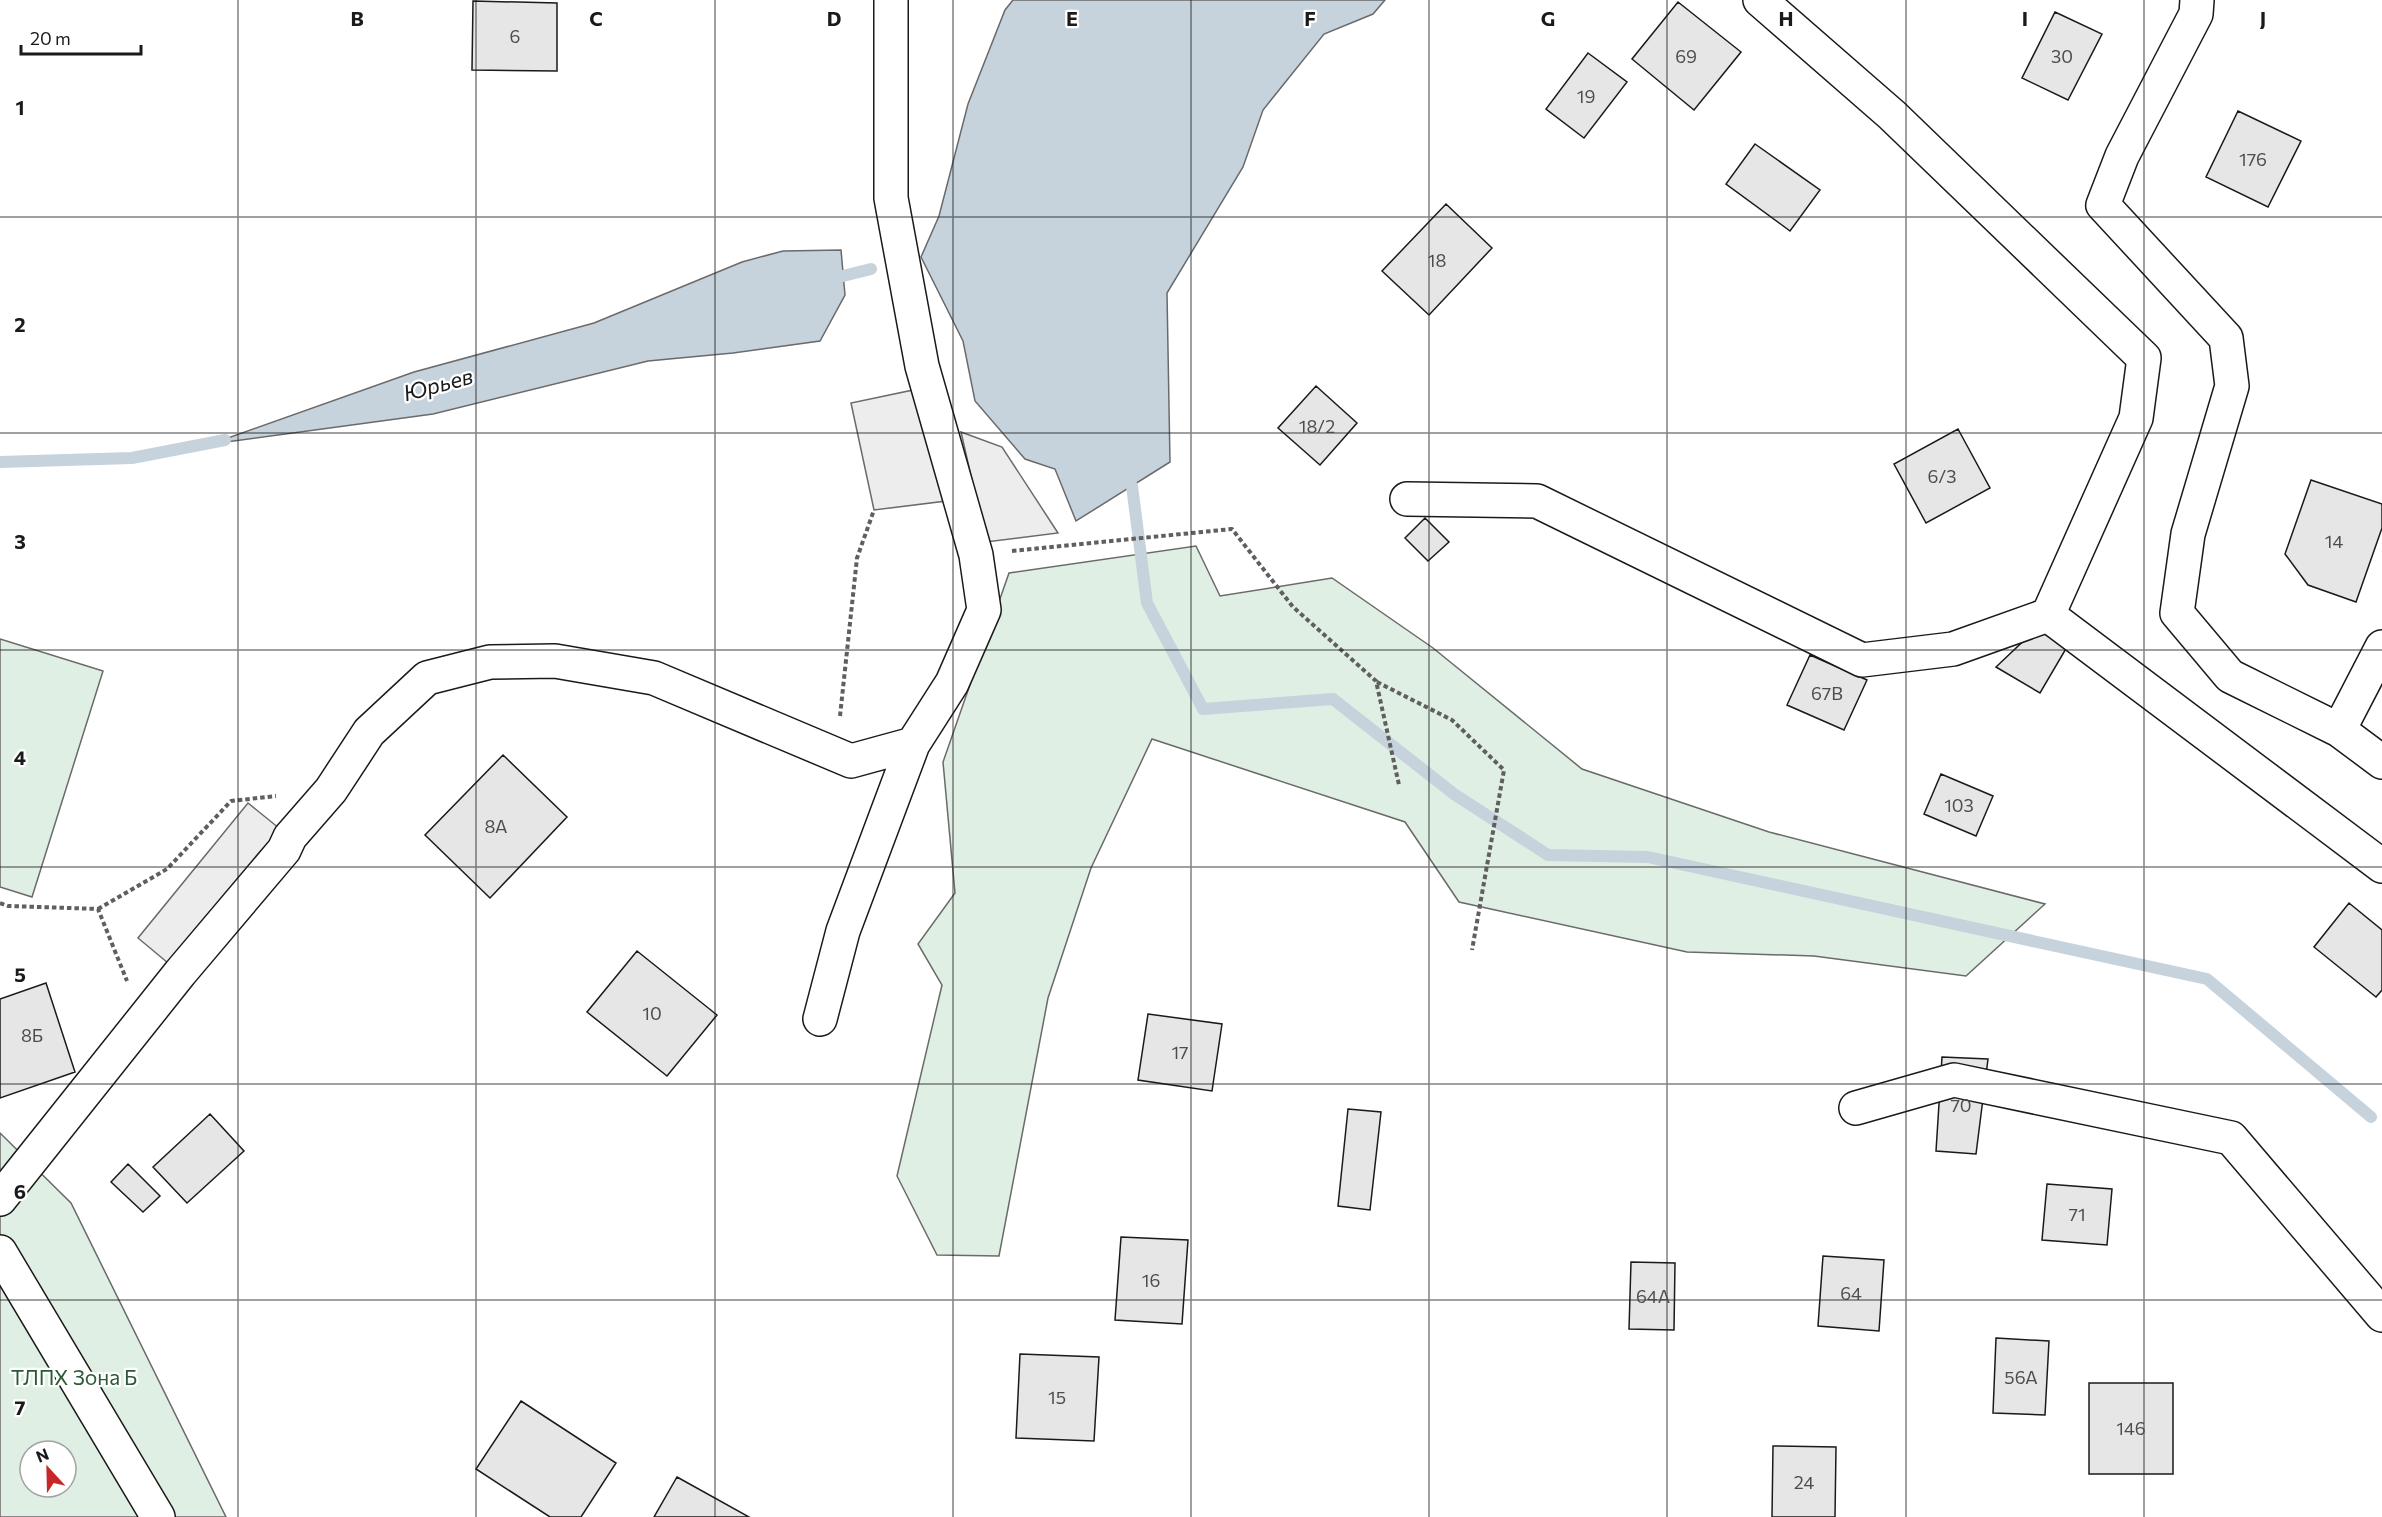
<svg xmlns="http://www.w3.org/2000/svg" width="2382" height="1517" font-family="Commissioner,sans-serif">
  <style>
    .green { fill: #e0efe3; stroke: #6a6a6a; stroke-width: 1.5; fill-rule: evenodd }
    .parking { fill: #ededed; stroke: #6a6a6a; stroke-width: 1.5 }
    .water { fill: #c6d2dc; stroke: #6a6a6a; stroke-width: 1.5 }
    .lines { fill: none; stroke-linecap: round; stroke-linejoin: round }
    .stream { stroke: #c6d2dc; stroke-width: 12 }
    .building { fill: #e6e6e6; stroke: #1a1a1a; stroke-width: 1.5 }
    .minor-casing { stroke: #1a1a1a; stroke-width: 36 }
    .path { stroke: #5f5f5f; stroke-width: 4; stroke-dasharray: 4.5 3; stroke-linecap: butt }
    .minor { stroke: #fff; stroke-width: 33 }
    .grid { fill: none; stroke: #1a1a1a; stroke-width: 1.5; stroke-opacity: 0.55 }
    .labels { text-anchor: middle; dominant-baseline: central; stroke-width: 4.5; stroke-linejoin: round; paint-order: stroke }
    .number-label { font-size: 18px; fill: #4d4d4d }
    .park-label { font-size: 21px; fill: #2b5a34; stroke: #fff }
    .water-label { font-size: 22px; font-style: italic; fill: #1a1a1a; stroke: #fff }
    .grid-label { font-size: 20px; text-anchor: middle; font-weight: bold; fill: #1a1a1a; stroke: #fff; stroke-width: 4.5; stroke-linejoin: round; paint-order: stroke }
  </style>
  <rect width="100%" height="100%" fill="#fff"/>
  <path class="green" d="M1196,546L1220,596L1332,578L1433,648L1582,769L1769,832L2045,904L1966,976L1814,956L1687,952L1459,902L1405,822L1152,739L1091,868L1048,998L999,1256L937,1255L897,1176L942,985L918,944L955,893L943,762L1009,573Z
    M0,639L103,671L32,897L0,887Z
    M0,1133L71,1203L226,1517H0ZM30,1451H66V1487H30Z"/>
  <path class="parking" d="M918,389L946,501L874,510L851,403Z
    M961,432L1002,447L1058,533L986,542Z
    M248,803L290,837L180,973L138,938Z"/>
  <path class="water" d="M1013,0H1385L1373,14L1324,34L1263,110L1243,167L1167,293L1170,462L1076,521L1055,469L1025,459L975,401L963,341L921,257L939,216L968,104L1005,10Z
    M841,250L845,295L820,341L733,353L648,361L433,414L211,444L414,372L594,323L742,262L783,251Z"/>
  <g class="lines">
    <path class="stream" d="M827,280L871,269
      M0,462L132,458L225,440
      M1132,486L1147,603L1203,709L1333,699L1454,794L1548,855L1648,857L2207,979L2371,1117"/>
  </g>
  <path class="building" d="M473,1L557,3V71L472,70Z
    M1678,2L1741,52L1694,110L1632,59Z
    M2055,12L2102,34L2068,100L2022,78Z
    M1588,53L1627,82L1584,138L1546,109Z
    M2238,111L2301,141L2268,207L2206,177Z
    M1755,144L1820,190L1790,231L1726,184Z
    M1446,204L1492,248L1429,315L1382,271Z
    M1316,386L1357,423L1320,465L1278,428Z
    M1958,429L1990,488L1926,523L1894,464Z
    M2311,480L2382,504V528L2356,602L2308,585L2285,554Z
    M1425,518L1449,542L1428,561L1405,538Z
    M2036,629L2067,647L2040,693L1996,667Z
    M1810,655L1867,680L1844,730L1787,705Z
    M503,755L567,817L490,898L425,835Z
    M1941,774L1993,796L1976,836L1924,814Z
    M2349,903L2382,930V990L2376,997L2314,947Z
    M637,951L717,1015L667,1076L587,1012Z
    M46,983L75,1072L0,1098V999Z
    M1148,1014L1222,1024L1212,1091L1138,1080Z
    M1942,1057L1988,1059L1976,1154L1936,1151Z
    M1348,1109L1381,1112L1370,1210L1338,1206Z
    M210,1114L244,1151L187,1203L153,1167Z
    M128,1164L160,1196L143,1212L111,1182Z
    M2047,1184L2112,1189L2107,1245L2042,1240Z
    M1121,1237L1188,1240L1182,1324L1115,1320Z
    M1823,1256L1884,1260L1879,1331L1818,1326Z
    M1631,1262L1675,1263L1674,1330L1629,1329Z
    M1996,1338L2049,1341L2045,1415L1993,1413Z
    M1020,1354L1099,1357L1094,1441L1016,1438Z
    M2089,1383H2173V1474H2089Z
    M521,1401L616,1463L581,1517H550L476,1469Z
    M1773,1446L1836,1447L1835,1517H1772Z
    M677,1477L749,1517H654Z"/>
  <g class="lines">
    <g class="minor-casing">
      <path id="minor" d="M2197,0L2196,14L2122,156L2103,205L2226,338L2232,386L2188,534L2177,613L2230,676L2339,730L2382,762
        M1407,499L1537,501L1862,660L1953,649L2048,615L2136,418L2144,358L1892,115L1760,0
        M2048,615L2382,866
        M2339,730L2382,647
        M820,1019L843,931L913,744L952,683L984,610L976,555L922,366L891,198V0
        M1856,1108L1954,1080L2231,1138L2382,1315
        M0,1199L180,973L284,850L290,837L331,790L369,732L427,678L490,662L555,661L654,678L851,761L913,744
        M0,1252L158,1517"/>
    </g>
    <path class="path" d="M1012,551L1232,529L1293,607L1376,681L1399,785
      M1377,682L1452,720L1504,770L1472,950
      M840,716L857,558L874,510
      M0,903L8,906L98,909L127,981
      M98,909L167,869L231,801L276,796"/>
    <use href="#minor" class="minor"/>
  </g>
  <path class="grid" d="M238,0V1517M476,0V1517M715,0V1517M953,0V1517M1191,0V1517M1429,0V1517M1667,0V1517M1906,0V1517M2144,0V1517M0,217H2382M0,433H2382M0,650H2382M0,867H2382M0,1084H2382M0,1300H2382"/>
  <g class="labels">
    <g class="number-label">
      <text x="515" y="36">6</text>
      <text x="1686" y="56">69</text>
      <text x="2062" y="56">30</text>
      <text x="1586" y="96">19</text>
      <text x="2253" y="159">176</text>
      <text x="1437" y="260">18</text>
      <text x="1317" y="426">18/2</text>
      <text x="1942" y="476">6/3</text>
      <text x="2334" y="541">14</text>
      <text x="1827" y="693">67В</text>
      <text x="1959" y="805">103</text>
      <text x="496" y="826">8А</text>
      <text x="652" y="1013">10</text>
      <text x="32" y="1035">8Б</text>
      <text x="1180" y="1052">17</text>
      <text x="1961" y="1105">70</text>
      <text x="2077" y="1214">71</text>
      <text x="1151" y="1280">16</text>
      <text x="1851" y="1293">64</text>
      <text x="1653" y="1296">64А</text>
      <text x="2021" y="1377">56А</text>
      <text x="1057" y="1397">15</text>
      <text x="2131" y="1428">146</text>
      <text x="1804" y="1482">24</text>
    </g>
    <g class="park-label">
      <text x="74" y="1376">ТЛПХ Зона Б</text>
    </g>
    <g class="water-label">
      <text transform="translate(438 384) rotate(-15)">Юрьев</text>
    </g>
  </g>
  <g class="grid-label">
    <text x="357" y="26">B</text>
    <text x="596" y="26">C</text>
    <text x="834" y="26">D</text>
    <text x="1072" y="26">E</text>
    <text x="1310" y="26">F</text>
    <text x="1548" y="26">G</text>
    <text x="1786" y="26">H</text>
    <text x="2025" y="26">I</text>
    <text x="2263" y="26">J</text>
    <text x="20" y="115">1</text>
    <text x="20" y="332">2</text>
    <text x="20" y="549">3</text>
    <text x="20" y="765">4</text>
    <text x="20" y="982">5</text>
    <text x="20" y="1199">6</text>
    <text x="20" y="1415">7</text>
  </g>
  <g transform="translate(48 1469) rotate(338)"><circle r="28" fill="#ffffff" stroke="#a3a3a3" stroke-width="1.5"/>
  <path d="M0-4.5L10 22L0 15L-10 22Z" fill="#c62828"/>
  <text y="-9" font-size="16" font-weight="bold" text-anchor="middle" fill="#1a1a1a">N</text>
  </g>
  <path d="M21 45v9h120v-9" fill="none" stroke="#1a1a1a" stroke-width="3"/>
  <text x="30" y="45" font-size="18" fill="#1a1a1a" stroke="#ffffff" stroke-width="4.5" paint-order="stroke">20 m</text>
</svg>
